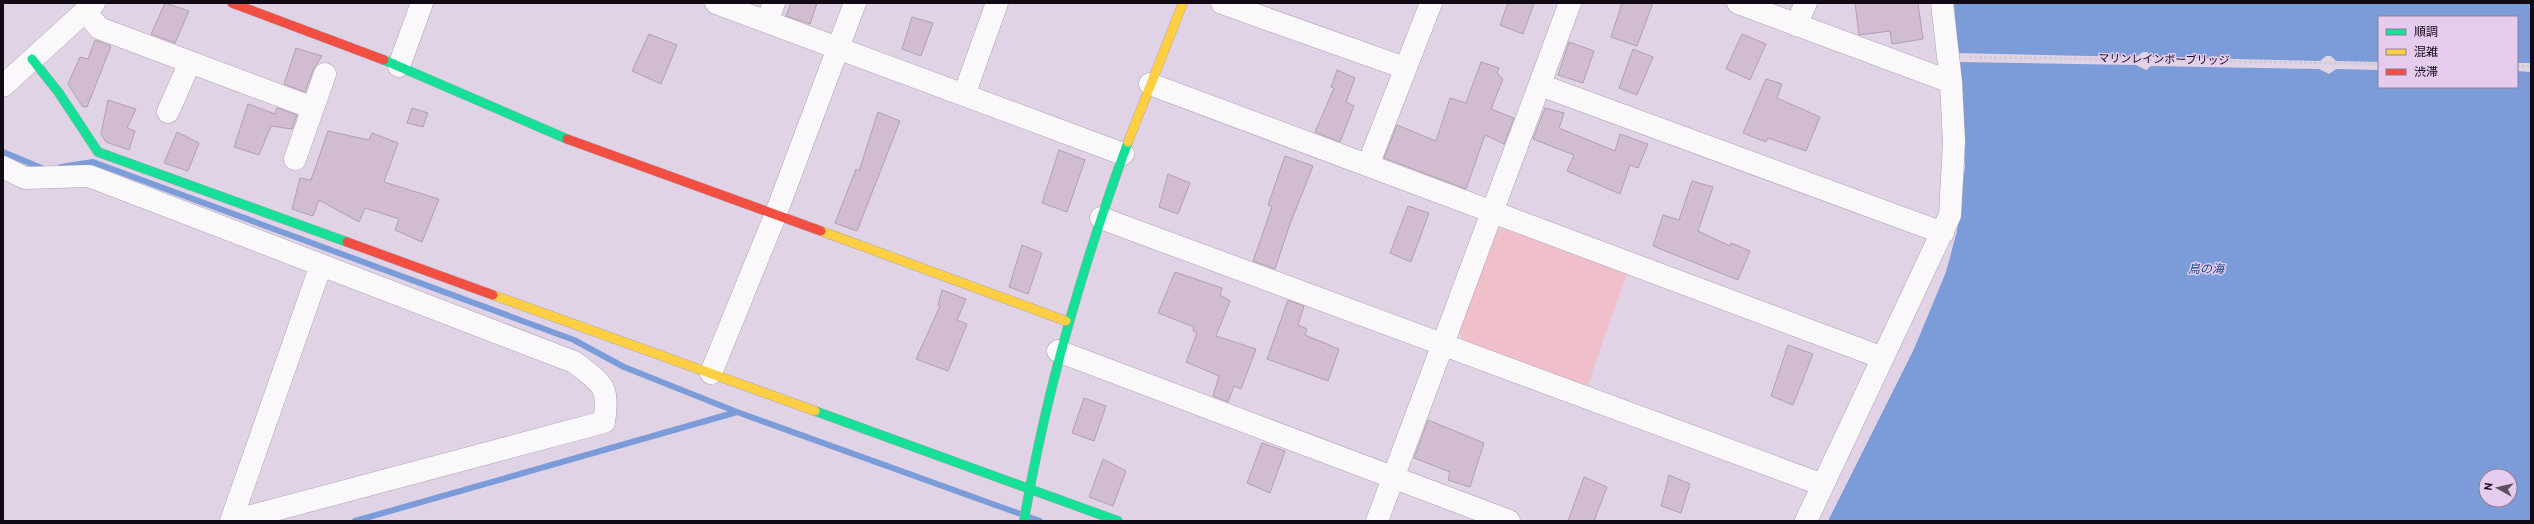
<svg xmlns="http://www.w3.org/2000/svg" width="2534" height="524" font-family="Overpass,'Noto Sans JP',sans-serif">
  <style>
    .green { fill: #f1bfc9 }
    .water { fill: #7b9cd8; fill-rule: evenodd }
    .pier { fill: #e1d3e6 }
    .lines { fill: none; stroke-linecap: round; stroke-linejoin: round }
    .stream { stroke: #7b9cd8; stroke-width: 6 }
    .building { fill: #d2bcd0; stroke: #afa2af }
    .street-casing { stroke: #aea3b2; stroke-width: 23 }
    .fast-casing { stroke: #aea3b2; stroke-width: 10 }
    .slow-casing { stroke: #aea3b2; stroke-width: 10 }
    .jam-casing { stroke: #aea3b2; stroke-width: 10 }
    .path { stroke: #d0cbd2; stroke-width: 2.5; stroke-dasharray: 3 2; stroke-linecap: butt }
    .street { stroke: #faf8fb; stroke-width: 22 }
    .fast { stroke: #16e098; stroke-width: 9 }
    .slow { stroke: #ffcf43; stroke-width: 9 }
    .jam { stroke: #f24e42; stroke-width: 9 }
    .labels { text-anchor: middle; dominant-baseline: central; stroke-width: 3; stroke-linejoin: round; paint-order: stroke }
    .street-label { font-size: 11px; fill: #110914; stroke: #e5cbee }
    .water-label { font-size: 12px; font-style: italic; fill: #11468c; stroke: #e5cbee }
  </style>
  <rect width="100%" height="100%" fill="#e1d3e6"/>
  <path class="green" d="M1507,228L1627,273L1587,387L1462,341L1459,331L1493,231Z"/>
  <path class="water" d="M1954,3H2531V521H1828L1914,349L1946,272L1957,231L1965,167ZM2379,17H2517V87H2379ZM2486,476H2510V500H2486Z"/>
  <path class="pier" d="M2143,52H2147L2152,57L2320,61L2326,56H2331L2336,61L2379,62V70L2336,69L2329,74L2319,69L2151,66L2146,70L2136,65L1957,62V53L2136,57Z
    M2517,63H2531V72L2517,71Z"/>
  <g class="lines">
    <path class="stream" d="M3,152L44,169
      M61,167L93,162L574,340L624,367L737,412
      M355,521L737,412L1040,521"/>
  </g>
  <path class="building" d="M165,3L189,11L175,43L151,34Z
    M791,3H817L810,24L786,16Z
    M1508,3H1534L1523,34L1500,25Z
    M1622,3H1653L1637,46L1611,37Z
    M1855,3H1918L1923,39L1892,44L1890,31L1859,35Z
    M912,17L933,23L921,56L902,49Z
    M649,34L677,45L661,84L632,71Z
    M1742,34L1766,44L1750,80L1726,69Z
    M95,40L111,46L87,107L82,106L68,84L80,57L88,59Z
    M1569,42L1594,51L1583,83L1558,75Z
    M296,48L322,56L313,70L305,92L284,84Z
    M1633,49L1653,57L1637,95L1619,88Z
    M1481,62L1499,68L1497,73L1503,79L1491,109L1514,118L1504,144L1485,135L1466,189L1384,158L1397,125L1436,141L1450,98L1466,103Z
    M1337,70L1355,78L1346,102L1354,106L1340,142L1315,132L1334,88L1331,87Z
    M1766,79L1782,84L1777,98L1820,117L1806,151L1768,138L1766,142L1743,133Z
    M108,100L136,109L127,128L135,131L129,150L106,142L101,134Z
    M248,104L275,114L277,108L297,115L292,129L271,126L259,155L234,147Z
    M412,108L428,113L423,127L407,123Z
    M1545,108L1564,113L1559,128L1615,151L1620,134L1648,144L1638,168L1630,165L1620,194L1567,171L1574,155L1533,139Z
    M878,112L900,121L857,231L835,223L856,169L859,171Z
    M328,131L369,140L372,133L398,143L384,182L439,199L422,242L395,230L399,219L365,208L359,222L319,200L313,216L292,209L300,178L311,180Z
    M177,132L199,143L188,171L164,163Z
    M1059,150L1085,160L1067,212L1042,203Z
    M1285,156L1313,166L1290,224L1275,269L1253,261L1272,207L1268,205Z
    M1168,174L1190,183L1178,214L1159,207Z
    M1692,181L1713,187L1698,231L1730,246L1731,243L1750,251L1738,280L1653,246L1663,215L1679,220Z
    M1408,206L1429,213L1411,262L1390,253Z
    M1022,245L1042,253L1028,294L1009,287Z
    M1175,272L1222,288L1220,295L1230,301L1216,336L1256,349L1241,389L1234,386L1228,402L1213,396L1219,376L1186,362L1197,333L1193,331L1194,327L1158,313Z
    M942,290L966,299L957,320L967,324L948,371L916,359L940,306L938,305Z
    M1288,300L1304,306L1298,325L1307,329L1305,335L1339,349L1328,381L1267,359Z
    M1788,345L1813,354L1793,405L1771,396Z
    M1084,398L1106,406L1094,441L1072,433Z
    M1428,420L1484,443L1470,487L1448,480L1450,472L1414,458Z
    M1262,443L1285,451L1270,493L1247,483Z
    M1103,459L1126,471L1113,506L1089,497Z
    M1669,475L1690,484L1681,513L1661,506Z
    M1584,477L1607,487L1594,521H1568Z"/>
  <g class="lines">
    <g class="street-casing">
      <path id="street" d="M716,3L1123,154
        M1222,3L1405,68
        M1738,3L1951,82
        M85,11L99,28L313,108
        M767,22L774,3
        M1796,25L1806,3
        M399,66L422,3
        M1150,84L1883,358
        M1540,85L1943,233
        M3,86L94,3
        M964,95L997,3
        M168,112L190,62
        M295,159L325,74
        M1368,165L1431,3
        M3,167L25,178L89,176L574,362C602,384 610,385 604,422L233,521
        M1101,218L1823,485
        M1058,351L1509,521
        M711,373L775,216L855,3
        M231,521L321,265
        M1377,521L1570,3
        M1806,521L1950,215L1954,142L1951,82L1942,3"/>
    </g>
    <g class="fast-casing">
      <path id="fast" d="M32,59L59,93L98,152L347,242
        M384,60L567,139
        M815,411L1118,521
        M1024,521C1046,390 1082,267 1128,142"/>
    </g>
    <g class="slow-casing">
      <path id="slow" d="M1128,142L1183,3
        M821,231L1066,321
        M493,295L815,411"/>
    </g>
    <g class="jam-casing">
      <path id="jam" d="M232,3L384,60
        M567,139L821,231
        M347,242L493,295"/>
    </g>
    <path class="path" d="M1969,57L2379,64
      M2517,66H2531"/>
    <use href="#street" class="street"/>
    <use href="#fast" class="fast"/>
    <use href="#slow" class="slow"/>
    <use href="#jam" class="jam"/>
  </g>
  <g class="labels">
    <g class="street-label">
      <text transform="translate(2164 60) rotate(1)">マリンレインボーブリッジ</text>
    </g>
    <g class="water-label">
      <text x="2206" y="270">鳥の海</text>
    </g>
  </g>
  <rect width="2534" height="524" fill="none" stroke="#110914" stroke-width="8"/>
  <rect x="2378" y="16" width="140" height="72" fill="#e5cbee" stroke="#907d97"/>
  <rect x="2386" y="29" width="20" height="6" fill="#16e098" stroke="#907d97"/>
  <text x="2414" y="36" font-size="12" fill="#110914">順調</text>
  <rect x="2386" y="49" width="20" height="6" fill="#ffcf43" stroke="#907d97"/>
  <text x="2414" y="56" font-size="12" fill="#110914">混雑</text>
  <rect x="2386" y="69" width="20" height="6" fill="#f24e42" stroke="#907d97"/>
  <text x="2414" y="76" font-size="12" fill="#110914">渋滞</text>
  <g transform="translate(2498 488) rotate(278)"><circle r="19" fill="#e5cbee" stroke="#907d97"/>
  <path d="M0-3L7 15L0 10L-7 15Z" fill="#5a505e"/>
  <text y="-6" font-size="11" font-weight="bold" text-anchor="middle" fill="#110914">N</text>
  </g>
</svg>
